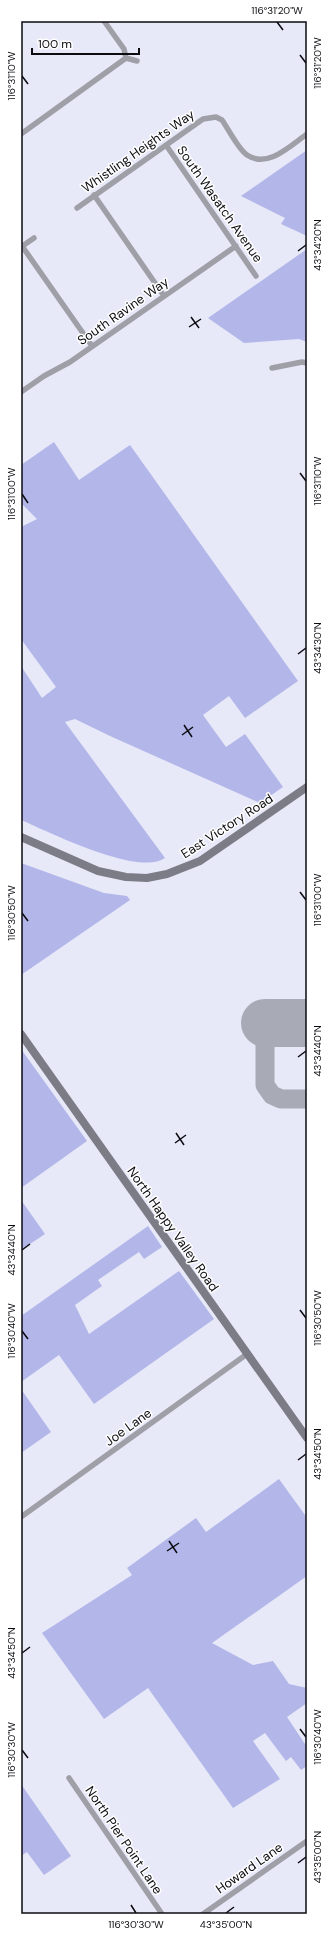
<svg xmlns="http://www.w3.org/2000/svg" width="328" height="1935" font-family="'DM Sans',sans-serif">
  <style>
    .green { fill: #b3b6e8 }
    .lines { fill: none; stroke-linecap: round; stroke-linejoin: round }
    .taxiway { stroke: #a8aab6; stroke-width: 19 }
    .runway { stroke: #a8aab6; stroke-width: 48 }
    .street { stroke: #9fa0a7; stroke-width: 5.5 }
    .secondary { stroke: #7b7c86; stroke-width: 8 }
    .ticks { fill: none; stroke: #0b0b10; stroke-width: 1.5 }
    .labels { text-anchor: middle; dominant-baseline: central; stroke-width: 3; stroke-linejoin: round; paint-order: stroke }
    .street-label { font-size: 13px; fill: #0b0b10; stroke: #fff }
    .neatline { fill: none; stroke: #0b0b10; stroke-width: 1.5 }
    .ticks-label { font-size: 10px; text-anchor: middle; fill: #0b0b10 }
  </style>
  <rect width="100%" height="100%" fill="#e7e9f9"/>
  <path class="green" d="M307,150V236L281,224L285,218L241,196Z
    M307,249V342L299,339L244,343L208,318Z
    M54,442L79,480L130,445L298,681L245,718L229,696L203,715L226,747L245,734L283,787L260,803L110,736L75,719L65,722L165,858C139,877 49,832 21,820V666L42,698L56,687L21,639V527L37,519L21,503V465Z
    M21,863L104,893L127,896L130,900L21,975Z
    M21,1049L87,1141L21,1188Z
    M21,1200L45,1234L21,1250Z
    M148,1226L162,1247L144,1259L139,1252L98,1280L102,1286L75,1305L89,1334L179,1271L214,1319L94,1404L59,1355L21,1382V1316Z
    M21,1389L51,1432L21,1453Z
    M279,1479L305,1515L307,1514V1576L212,1643L253,1665L273,1661L289,1684L307,1688V1703L287,1717L307,1747V1766L301,1770L291,1757L286,1761L265,1733L253,1741L280,1779L233,1808L148,1688L104,1719L42,1633L132,1575L127,1568L196,1518L206,1532Z
    M21,1784L71,1856L44,1875L27,1852L21,1856Z"/>
  <g class="lines">
    <path class="taxiway" d="M275,1023L265,1041V1085L272,1095L281,1099H307"/>
    <path class="runway" d="M265,1023H307"/>
    <path class="street" d="M104,21L124,49L126,58
      M126,58L137,61
      M21,134L126,58
      M166,145L256,276
      M94,195L164,296
      M77,208L203,119L216,117L222,120C229,130 238,149 247,155C268,169 291,145 307,134
      M22,246L92,346
      M21,247L34,238
      M272,368L302,362L307,363
      M21,392L44,376L70,362L236,246
      M21,1517L247,1354
      M69,1778L162,1914
      M203,1914L307,1841"/>
    <path class="secondary" d="M21,837L98,871L126,877L147,878L167,874L200,861L307,787
      M21,1034L307,1438"/>
  </g>
  <path class="ticks" d="M277,22L283,30M300,55L306,63M22,76L28,84M298,251L306,245M191,317L199,328M189,327L201,319M300,473L306,481M22,494L28,503M298,654L306,648M184,725L192,737M182,735L193,727M300,892L306,900M22,913L28,921M298,1057L306,1051M176,1133L184,1145M175,1143L186,1135M22,1250L30,1244M300,1310L306,1318M22,1331L28,1339M298,1460L306,1454M169,1541L177,1553M167,1551L179,1543M22,1653L30,1647M300,1729L306,1737M22,1750L28,1758M298,1863L306,1857M131,1905L136,1913M226,1913L234,1907"/>
  <g class="labels">
    <g class="street-label">
      <text transform="translate(138 151) rotate(-35)">Whistling Heights Way</text>
      <text transform="translate(220 204) rotate(55)">South Wasatch Avenue</text>
      <text transform="translate(123 311) rotate(-35)">South Ravine Way</text>
      <text transform="translate(227 826) rotate(-33)">East Victory Road</text>
      <text transform="translate(173 1229) rotate(55)">North Happy Valley Road</text>
      <text transform="translate(128 1427) rotate(-36)">Joe Lane</text>
      <text transform="translate(124 1840) rotate(56)">North Pier Point Lane</text>
      <text transform="translate(249 1868) rotate(-35)">Howard Lane</text>
    </g>
  </g>
  <rect width="328" height="1935" fill="none" stroke="#ffffff" stroke-width="44"/>
  <path d="M32 48v6h107v-6" fill="none" stroke="#0b0b10" stroke-width="2"/>
  <text x="38" y="48" font-size="12" fill="#0b0b10" stroke="#ffffff" stroke-width="3" paint-order="stroke">100 m</text>
  <rect x="22" y="22" width="284" height="1891" class="neatline"/>
  <g class="ticks-label">
    <text x="277" y="14">116°31'20"W</text>
    <text transform="translate(317 63) rotate(-90)" y="4">116°31'20"W</text>
    <text transform="translate(11 76) rotate(-90)" y="4">116°31'10"W</text>
    <text transform="translate(317 245) rotate(-90)" y="4">43°34'20"N</text>
    <text transform="translate(317 481) rotate(-90)" y="4">116°31'10"W</text>
    <text transform="translate(11 494) rotate(-90)" y="4">116°31'00"W</text>
    <text transform="translate(317 648) rotate(-90)" y="4">43°34'30"N</text>
    <text transform="translate(317 900) rotate(-90)" y="4">116°31'00"W</text>
    <text transform="translate(11 913) rotate(-90)" y="4">116°30'50"W</text>
    <text transform="translate(317 1051) rotate(-90)" y="4">43°34'40"N</text>
    <text transform="translate(11 1250) rotate(-90)" y="4">43°34'40"N</text>
    <text transform="translate(317 1318) rotate(-90)" y="4">116°30'50"W</text>
    <text transform="translate(11 1331) rotate(-90)" y="4">116°30'40"W</text>
    <text transform="translate(317 1454) rotate(-90)" y="4">43°34'50"N</text>
    <text transform="translate(11 1653) rotate(-90)" y="4">43°34'50"N</text>
    <text transform="translate(317 1737) rotate(-90)" y="4">116°30'40"W</text>
    <text transform="translate(11 1750) rotate(-90)" y="4">116°30'30"W</text>
    <text transform="translate(317 1857) rotate(-90)" y="4">43°35'00"N</text>
    <text x="136" y="1928">116°30'30"W</text>
    <text x="226" y="1928">43°35'00"N</text>
  </g>
</svg>
